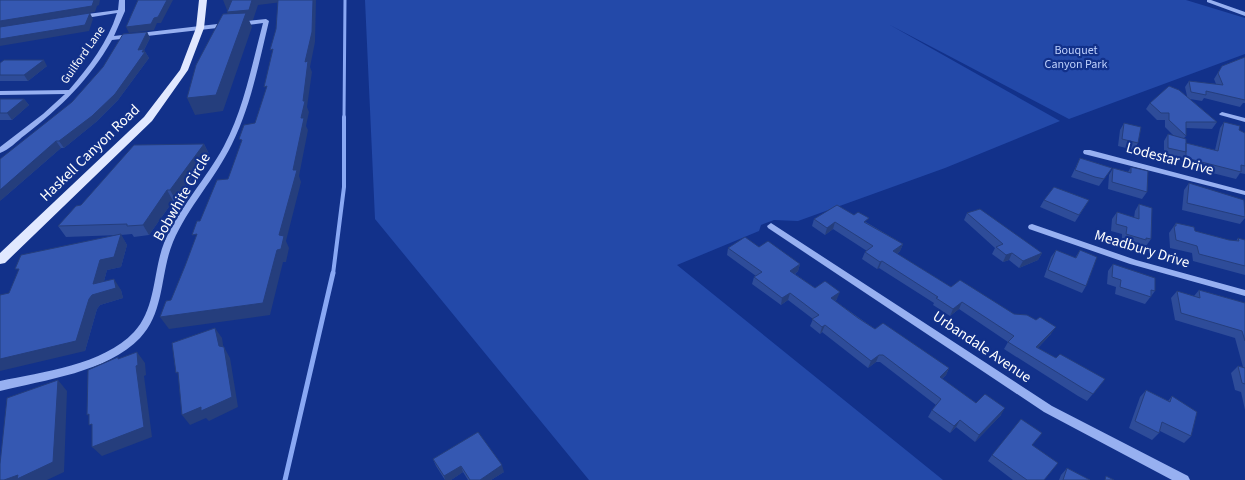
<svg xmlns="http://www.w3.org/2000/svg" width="1245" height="480" font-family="'Source Sans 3',sans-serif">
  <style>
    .green { fill: #2349a9 }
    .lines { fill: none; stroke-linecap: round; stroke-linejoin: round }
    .stream-far2 { stroke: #89a8f4; stroke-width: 3 }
    .stream-far1 { stroke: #89a8f4; stroke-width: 4 }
    .stream { stroke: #89a8f4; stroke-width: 5 }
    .minor { fill: #97b0f1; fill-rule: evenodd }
    .major { fill: #e1e8ff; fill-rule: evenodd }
    .wall { fill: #2e4c99 }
    .shaded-wall { fill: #253e7d }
    .building { fill: #3558b2; stroke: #253e7d }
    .labels { text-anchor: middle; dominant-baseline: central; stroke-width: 4.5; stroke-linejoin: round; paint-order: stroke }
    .far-park-label { font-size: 12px; fill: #bed0fc; stroke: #12318a }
    .far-street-label { font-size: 12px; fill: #fff; stroke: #12318a }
    .street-label { font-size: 15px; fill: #fff; stroke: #12318a }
  </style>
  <rect width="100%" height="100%" fill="#12318a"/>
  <path class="green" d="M365,0H1186L1245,18V54L1069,119L890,25L1060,121L945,168L798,221L774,220L761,225L759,231L677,265L943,480H589L375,219Z"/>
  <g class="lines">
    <path class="stream-far2" d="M344,119L345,0"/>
    <path class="stream-far1" d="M333,274L344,187V117"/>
    <path class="stream" d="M285,480L333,273"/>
    <path class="minor" d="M119,0H125V11L114,36L226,23L229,25L226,27L112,40C89,80 61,107 25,135C17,141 9,150 0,153V147L43,114L65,94L0,95V91L69,90C89,67 108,42 117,13L80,19L77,17L80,15L118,10Z
      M1207,0H1211L1245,12V16L1207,2Z
      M266,19L269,21C259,62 251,106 232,144C215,179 188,207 173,242C160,273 165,312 140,338C108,372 44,380 0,391V381C42,372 103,365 134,332C156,309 153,271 164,243C179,208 206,179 224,146C244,108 252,64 263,23L239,26L236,24L239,22Z
      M1222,112L1245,118V122L1220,115L1219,114Z
      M1084,150H1090L1245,191V195L1084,154L1083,152Z
      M771,223L1052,406L1188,476L1190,480H1172L1044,412L768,228L767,226Z
      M1032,224L1136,260L1245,290V296L1130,264L1029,229L1028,227L1029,225Z"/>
    <path class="major" d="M199,0H207L204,28L188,70L152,121L5,263L0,264V253L144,117L180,70L196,28Z"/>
  </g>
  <path class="wall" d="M147,32L150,38L144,50L149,58L118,100L96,122L64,148H61L0,201Z
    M1245,57V103H1243L1240,107L1204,98L1202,101L1190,99L1217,122L1212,129L1186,128V136L1184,138L1186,143L1215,150L1220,128L1224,122L1239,130L1245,133V174L1240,173L1236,179L1181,165L1182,159L1164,155V141L1168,134L1174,136L1165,127V120H1157L1146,109L1150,103L1187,96L1185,87L1189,81L1216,84L1214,79L1222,66Z
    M0,63L47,66L28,81H0Z
    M0,99H24L29,105L12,120H0Z
    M1124,123L1138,143L1134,150L1118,146L1120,130Z
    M204,144L209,154L176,201H173L149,235L134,237L132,234L121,235L127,245L121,267L107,270L104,281L121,290L123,298L100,305L97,309L85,351L9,293L119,235L66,237L58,226L81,205Z
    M1080,158L1112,168L1099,186L1071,177Z
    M1131,167L1147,192L1142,199L1108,189L1109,175L1113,168L1128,172Z
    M1189,183L1245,210V218L1240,224L1182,210L1184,190Z
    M1044,200H1089L1075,222L1040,207Z
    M1139,204L1151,239L1146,246L1142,245L1141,247L1122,241V234L1111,231L1112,219L1117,212L1134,218L1135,211Z
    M967,213L1042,253L1038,260L1019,268L1009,260L1003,262L992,254L995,248L964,220Z
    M854,215L903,244L900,251L897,254L951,287L1014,314L1051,334L1038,348L1056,358L1105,379L1087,401L1078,396L1004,349L1008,342L959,309L950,316L933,305L934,303L879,268L877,269L862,259L865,252L867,251L833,229L825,235L812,226L814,219Z
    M1176,223L1195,231L1229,240L1236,241L1238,238L1245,240V275L1193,261L1192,253L1170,248L1169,233Z
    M759,247L800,264L798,271L795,274L815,288L837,299L835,301L875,329L949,368L946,375L942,379L976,403L1001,415L975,442L956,427L950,433L928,417L932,410L936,405L880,362H876L868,368L822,332L820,334L810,326L813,319L788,300L781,305L752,284L754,277L756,276L727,255L728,248Z
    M1056,250L1075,258L1080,250L1086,286L1082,293L1044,277L1051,257Z
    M1113,264L1155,291L1145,304L1115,294L1116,287L1107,284L1108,271Z
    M1199,290L1245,303V410L1241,392L1235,390L1231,373L1238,366L1243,367L1235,338L1175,320L1171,298L1177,291L1194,296Z
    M1146,390L1168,401L1172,396L1191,436L1184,443L1160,431L1159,433L1152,440L1129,428L1140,397Z
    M1033,445L1044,480H1013L988,461L992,455Z
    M433,459L504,472L491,480H468L463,472L451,480H445L436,466Z
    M1067,468L1090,480H1059L1061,475Z"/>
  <path class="shaded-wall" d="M94,0H100L99,5L97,6L95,12L0,28V21Z
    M167,0H173L161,23H157L154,30L129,33L126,27L154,18Z
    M223,0H233L236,9L227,10Z
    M252,0H281L282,2L258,5L253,20H249L252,27L223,111L195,115L187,98L231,22L227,12Z
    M313,0H316L315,42L310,67L312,72L307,107L309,112L306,126L308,130L299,176L301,182L286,241L289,248L286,262H283L270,315L169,329L160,317L279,235L293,170L301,118L305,62Z
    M90,13L93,19L89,31L0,46V39Z
    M147,32L150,38L144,50L149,58L118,100L96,122L64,148L59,141L138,50Z
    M44,60L47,66L28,81L24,75Z
    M24,99L29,105L12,120L7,113Z
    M56,141L61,148L0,201V190Z
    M204,144L209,154L176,201L170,190Z
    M167,190L173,201L149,235L143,225Z
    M835,222L833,229L825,235L827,228Z
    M121,234L127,245L121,267L107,270L101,292L114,279L121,290L123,298L100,305L97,309L85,351L0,371V359L93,284L100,260Z
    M903,244L900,251L891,258L893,251Z
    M1012,253L1009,260L1003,262L1006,255Z
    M1042,253L1038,260L1019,268L1023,261Z
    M882,261L879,268L877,269L880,262Z
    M800,264L798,271L789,278L790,271Z
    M840,292L837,299L829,305L831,298Z
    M790,293L788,300L781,305L782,298Z
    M962,302L959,309L950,316L953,309Z
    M825,325L822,332L820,334L822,327Z
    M1056,327L1051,334L1032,354L1036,347Z
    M215,328L222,338L224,351V347L230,358L238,407L209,421L206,418L190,425L182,415L201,407L219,346Z
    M137,352L145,363L146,375L144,376L152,437L102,456L92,447Z
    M879,355L876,362L868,368L871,361Z
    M949,368L946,375L936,384L940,377Z
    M58,380L67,391L64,472L47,480H4Z
    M1005,408L1001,415L975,442L979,435Z
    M960,420L956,427L950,433L954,426Z
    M502,465L504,472L491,480H480Z
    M461,466L463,472L451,480H445L444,476Z"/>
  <path class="building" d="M0,0H94L92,6L0,21Z
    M138,0H167L158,17L154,18L151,24L126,27Z
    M232,0H252L249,10L227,12Z
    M278,0H313L312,32L305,62L308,61L303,101H305L301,118H304L293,170H297L279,235L284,236L281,249L277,250L263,303L160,317L166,301L171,300L185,266L197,234L192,235L197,221H200L217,180L228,179L242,140L239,139L244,125L255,123L267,86L264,87L273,49L270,50L276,29Z
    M90,13L85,25L0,39V27Z
    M246,13L216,95L187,98L196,65L223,14Z
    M147,32L138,50L144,49L142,52H145L115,94L92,116L59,141H56L0,190V159L72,102L103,67L123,34Z
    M1245,57V100L1206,91V95L1191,92L1189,81L1223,85L1218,73L1222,66Z
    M4,60H44L24,75H0V63Z
    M1169,86L1179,90L1217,122H1186V136L1169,120V113H1161L1150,103Z
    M0,99H24L7,113H0Z
    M1224,122L1240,126L1239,130L1245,133V166L1241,165V172L1186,158V143L1218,151Z
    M1124,123L1141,127L1138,143L1122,139Z
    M1168,134L1186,139V152L1168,148Z
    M204,144L170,190H167L143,225L127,226V224L58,226L76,206L81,205L134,145Z
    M1080,158L1112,168L1104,179L1095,177L1075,170Z
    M1131,167L1148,171L1147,192L1112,182L1113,168L1131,173Z
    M1189,183L1244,200L1245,217L1187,203Z
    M1054,187L1089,200L1079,215L1044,200Z
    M1139,204L1152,208L1151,239L1146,238V240L1126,234L1127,227L1116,224L1117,212L1139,219Z
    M837,205L854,215L858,212L869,218L864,222L903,244L893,251L951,287L960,280L1014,314L1027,315L1036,320L1040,317L1056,327L1036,347L1056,358L1060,354L1105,379L1093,394L1084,389L1008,342L1014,336L962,302L953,309L936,298L938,297L882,261L880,262L865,252L873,246L835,222L827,228L814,219Z
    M980,209L1042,253L1023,261L1012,253L1006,255L996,247L1003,244L967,213Z
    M1176,223L1194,227L1195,231L1229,240L1239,241L1238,238L1245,240V266L1199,254L1197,246L1176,240L1174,226H1176Z
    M121,234L114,257L100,260L93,284L114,279L116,288L92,295L89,299L76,341L0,359V295L9,293L19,269H15L21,255Z
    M745,237L759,247L768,241L800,264L790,271L815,288L825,281L840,292L831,298L858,318L875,329L883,323L949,368L940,377L976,403L985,394L1005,408L979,435L960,420L954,426L932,410L941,399L883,355H879L871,361L825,325L822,327L812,319L819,315L790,293L782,298L754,277L762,272L728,248Z
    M1056,250L1076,258L1080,250L1097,257L1086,286L1048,270Z
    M1113,264L1155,278V291L1151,290V297L1120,287L1121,280L1112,277Z
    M1199,290L1245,303V341L1242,331L1181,313L1177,291L1200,298Z
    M215,328L219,346L224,347L232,397L201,411V407L182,415L178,372L176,373L172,343Z
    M137,352L138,365L136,366L144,427L92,447V424L89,425V414L87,415L88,370L118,357V359Z
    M1238,366L1245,368V384L1242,383Z
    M58,380L53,462L17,479L18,475L4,480H0V464L7,398Z
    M1146,390L1170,402L1172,396L1197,412L1191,436L1162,422L1159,433L1135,421Z
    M1021,419L1042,433L1032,445L1058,463L1044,480H1027L992,455Z
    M478,432L502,465L480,480H470L461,466L444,476L433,459Z
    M1067,468L1090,480H1063Z
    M1106,476L1114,480H1105Z"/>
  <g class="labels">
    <g class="far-park-label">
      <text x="1076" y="50">Bouquet<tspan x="1076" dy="14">Canyon Park</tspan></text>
    </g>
    <g class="far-street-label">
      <text transform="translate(83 55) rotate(-55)">Guilford Lane</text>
    </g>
    <g class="street-label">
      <text transform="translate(90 153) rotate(-44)">Haskell Canyon Road</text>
      <text transform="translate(1170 159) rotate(15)">Lodestar Drive</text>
      <text transform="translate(182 197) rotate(-60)">Bobwhite Circle</text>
      <text transform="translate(1142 249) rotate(17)">Meadbury Drive</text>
      <text transform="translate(982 347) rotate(34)">Urbandale Avenue</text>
    </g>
  </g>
</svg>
